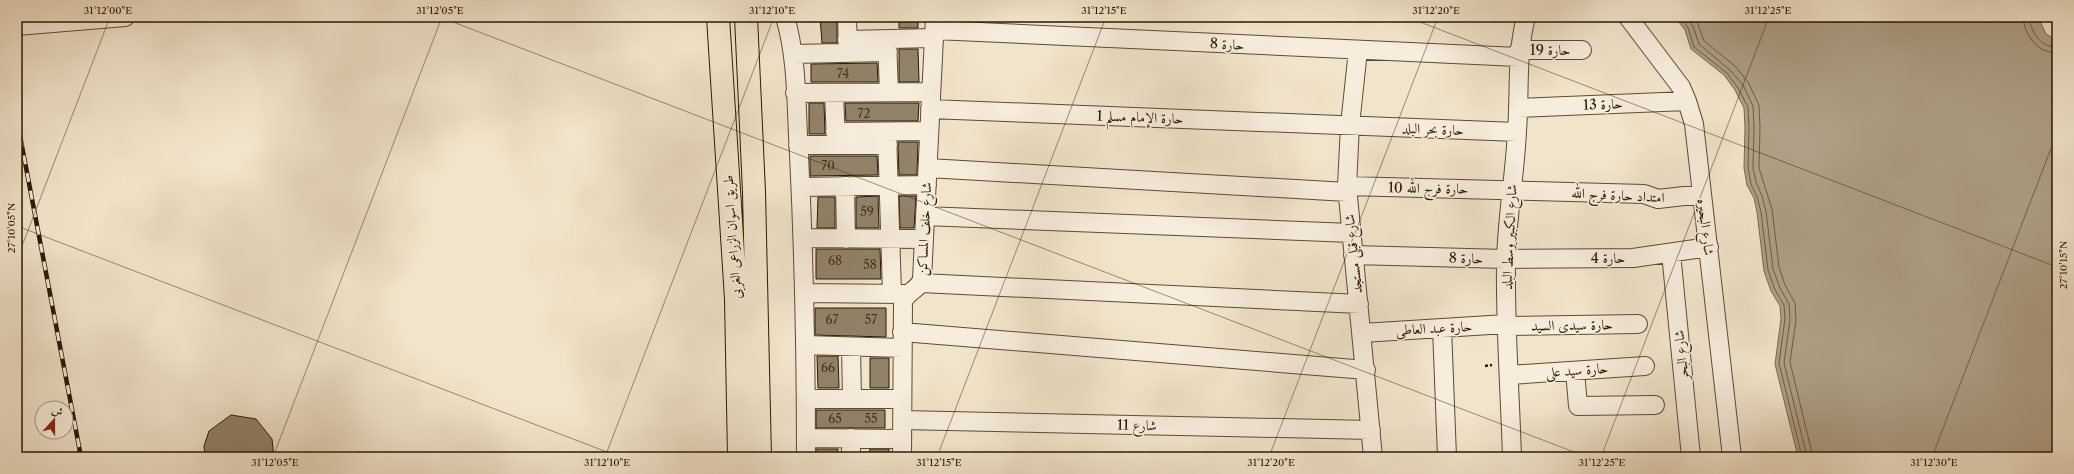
<svg xmlns="http://www.w3.org/2000/svg" width="2074" height="474" font-family="'Libre Caslon Text',Amiri,serif">
  <style>
    .water { fill: #ae9f86; stroke: #796950 }
    .lines { fill: none; stroke-linecap: round; stroke-linejoin: round }
    .shore { stroke: #6c5c43; stroke-width: 1 }
    .building { fill: #92826a; stroke: #2a1800 }
    .street-casing { stroke: #5c4b33; stroke-width: 20 }
    .primary-casing { stroke: #2a1800; stroke-width: 24 }
    .path { stroke: #2a1800; stroke-width: 2.5; stroke-dasharray: 3 2; stroke-linecap: butt }
    .street { stroke: #f7eddd; stroke-width: 18 }
    .primary { stroke: #f2e4cb; stroke-width: 22 }
    .rail-casing { stroke: #2a1800; stroke-width: 4.5 }
    .rail { stroke: #f7eddd; stroke-width: 3; stroke-dasharray: 9; stroke-linecap: butt }
    .ticks { fill: none; stroke: #2a1800; stroke-width: 1; stroke-opacity: 0.45 }
    .labels { text-anchor: middle; dominant-baseline: central; stroke-width: 3; stroke-linejoin: round; paint-order: stroke }
    .number-label { font-size: 12px; fill: #44321a }
    .street-label { font-size: 14px; fill: #2a1800; stroke: #f7eddd }
    .neatline { fill: none; stroke: #2a1800; stroke-width: 1.5 }
    .ticks-label { font-size: 10px; text-anchor: middle; fill: #2a1800 }
  </style>
  <rect width="100%" height="100%" fill="#f2e4cb"/>
  <filter id="stains"><feTurbulence type="fractalNoise" baseFrequency=".005" numOctaves="4"/><feColorMatrix values="0 0 0 0 .2 0 0 0 0 .09 0 0 0 0 .02 0 0 0 .5 -.17"/></filter>
  <radialGradient id="worn" r=".72"><stop offset=".6" stop-color="#630" stop-opacity="0"/><stop offset="1" stop-color="#630" stop-opacity=".3"/></radialGradient>
  <path class="water" d="M1675,17H2038L2046,34L2053,38L2057,36V457H1798L1775,364L1781,319L1780,306L1771,291L1764,271L1757,212L1754,198L1747,185L1744,168L1745,128L1744,108L1735,90L1724,75L1691,49L1685,30Z"/>
  <g class="lines">
    <path class="shore" d="M1680,17L1688,28L1694,47L1727,73L1738,88L1748,107L1749,128L1748,168L1751,184L1757,197L1761,212L1768,270L1775,290L1784,305L1785,319L1779,363L1802,457
      M1686,17L1693,26L1699,44L1730,70L1743,85L1753,106L1754,128L1753,168L1756,182L1762,196L1766,211L1773,269L1780,288L1789,304L1790,320L1784,363L1807,457
      M1694,17L1698,24L1704,41L1735,66L1748,82L1759,105L1760,127L1759,168L1772,209L1779,267L1785,285L1795,303L1796,320L1790,362L1813,457
      M2023,17C2024,34 2038,55 2057,52
      M2029,17C2030,30 2041,50 2057,46"/>
  </g>
  <path class="building" d="M820,17H837V43H822Z
    M899,17H918V28H899Z
    M899,49H918L919,82H899Z
    M877,63L878,82H811V64Z
    M809,103H824L825,134H809Z
    M845,103H919L918,121H846Z
    M898,142H918L917,175H899Z
    M810,156H877L878,175L810,176Z
    M878,196L879,228H856V197Z
    M899,196H916L914,228H900Z
    M818,197H835V228H817Z
    M816,249H880L881,279H816Z
    M815,308H886V337L815,335Z
    M817,356H838L839,388H818Z
    M870,358H889V388H870Z
    M816,410H885V428H816Z
    M231,415L256,419L272,439L274,457H205L204,446L209,431Z
    M816,449H838L837,457H816Z
    M870,449H889V457H869Z"/>
  <g class="lines">
    <g class="street-casing">
      <path id="street" d="M785,17C798,61 796,109 799,155C804,256 806,356 806,457
        M847,17L848,50
        M1628,17L1681,87L1687,101L1694,124L1732,457
        M17,26L125,17
        M935,30L1518,57
        M847,40L934,38
        M887,40L889,92
        M1358,50L1350,125L1347,186L1373,457
        M1519,50H1582
        M793,54L888,52
        M795,93L931,92
        M834,93L836,144
        M1518,108L1687,101
        M930,109L1517,132
        M835,132L929,131
        M887,132L892,294
        M798,145H888
        M928,168L1347,192
        M845,186L846,239
        M1347,186L1644,194L1658,199L1702,194
        M801,187L927,185
        M925,216L1351,233
        M803,238L924,239
        M1671,253L1691,457
        M1353,255L1506,259L1633,258L1709,247
        M921,283L1359,304
        M805,293L904,294
        M1506,326L1638,324
        M1442,328L1447,457
        M902,332L1366,370
        M1362,333L1506,324
        M806,345L902,348
        M851,347L852,399
        M1575,371L1578,406L1655,405
        M1509,375L1645,366
        M806,399H902
        M902,420L1371,430
        M806,438L902,439
        M851,457V438
        M902,457L903,302C907,291 919,290 922,279L935,17
        M1512,457C1510,392 1505,326 1506,261C1507,217 1515,174 1517,131C1520,93 1516,55 1526,17"/>
    </g>
    <g class="primary-casing">
      <path id="primary" d="M718,17L736,299L739,457
        M746,17L754,192L760,457"/>
    </g>
    <path class="path" d="M1485,366L1492,365"/>
    <use href="#street" class="street"/>
    <use href="#primary" class="primary"/>
    <g class="rail-casing">
      <path id="rail" d="M17,120L81,457"/>
    </g>
    <use href="#rail" class="rail"/>
  </g>
  <path class="ticks" d="M440,17L1587,457M1407,17L2057,267M17,226L620,457M17,259L110,17M273,457L442,17M605,457L774,17M937,457L1106,17M1269,457L1438,17M1601,457L1769,17M1932,457L2057,133"/>
  <g class="labels">
    <g class="number-label">
      <text x="843" y="73">74</text>
      <text x="864" y="113">72</text>
      <text x="828" y="165">70</text>
      <text x="867" y="211">59</text>
      <text x="835" y="260">68</text>
      <text x="870" y="264">58</text>
      <text x="832" y="319">67</text>
      <text x="871" y="319">57</text>
      <text x="828" y="367">66</text>
      <text x="835" y="418">65</text>
      <text x="871" y="418">55</text>
    </g>
    <g class="street-label">
      <text transform="translate(1227 44) rotate(3)">حارة 8</text>
      <text x="1550" y="50">حارة 19</text>
      <text transform="translate(1603 104) rotate(-2)">حارة 13</text>
      <text transform="translate(1140 117) rotate(2)">حارة الإمام مسلم 1</text>
      <text transform="translate(1433 129) rotate(2)">حارة بحر البلد</text>
      <text transform="translate(1428 188) rotate(1)">حارة فرج الله 10</text>
      <text transform="translate(1618 195) rotate(3)">امتداد حارة فرج الله</text>
      <text transform="translate(1706 227) rotate(83)">شارع البحيره</text>
      <text transform="translate(924 229) rotate(-87)">شارع خلف المساكن</text>
      <text transform="translate(732 237) rotate(-94)">طريق اسوان الزراعى الغربى</text>
      <text transform="translate(1509 237) rotate(-87)">شارع الكبير وسط البلد</text>
      <text transform="translate(1353 254) rotate(-96)">شارع قبلى مستجد</text>
      <text transform="translate(1466 258) rotate(2)">حارة 8</text>
      <text x="1608" y="258">حارة 4</text>
      <text transform="translate(1572 325) rotate(-1)">حارة سيدى السيد</text>
      <text transform="translate(1434 328) rotate(-3)">حارة عبد العاطى</text>
      <text transform="translate(1681 355) rotate(-96)">شارع البحر</text>
      <text transform="translate(1577 370) rotate(-4)">حارة سيد على</text>
      <text transform="translate(1137 425) rotate(1)">شارع 11</text>
    </g>
  </g>
  <rect width="2074" height="474" fill="none" stroke="#f2e4cb" stroke-width="44"/>
  <g transform="translate(54 420) rotate(21)"><circle r="19" fill="#f7eddd" stroke="#a59885"/>
  <path d="M0-3L7 15L0 10L-7 15Z" fill="#8f2418"/>
  <text y="-6" font-size="11" font-weight="bold" text-anchor="middle" fill="#2a1800">ش</text>
  </g>
  <rect x="22" y="22" width="2030" height="430" class="neatline"/>
  <g class="ticks-label">
    <text x="108" y="14">31°12'00"E</text>
    <text x="440" y="14">31°12'05"E</text>
    <text x="772" y="14">31°12'10"E</text>
    <text x="1104" y="14">31°12'15"E</text>
    <text x="1436" y="14">31°12'20"E</text>
    <text x="1768" y="14">31°12'25"E</text>
    <text transform="translate(11 228) rotate(-90)" y="4">27°10'05"N</text>
    <text transform="translate(2063 265) rotate(-90)" y="4">27°10'15"N</text>
    <text x="275" y="466">31°12'05"E</text>
    <text x="607" y="466">31°12'10"E</text>
    <text x="939" y="466">31°12'15"E</text>
    <text x="1271" y="466">31°12'20"E</text>
    <text x="1602" y="466">31°12'25"E</text>
    <text x="1934" y="466">31°12'30"E</text>
  </g>
  <rect width="100%" height="100%" filter="url(#stains)"/>
  <rect width="100%" height="100%" fill="url(#worn)"/>
</svg>
